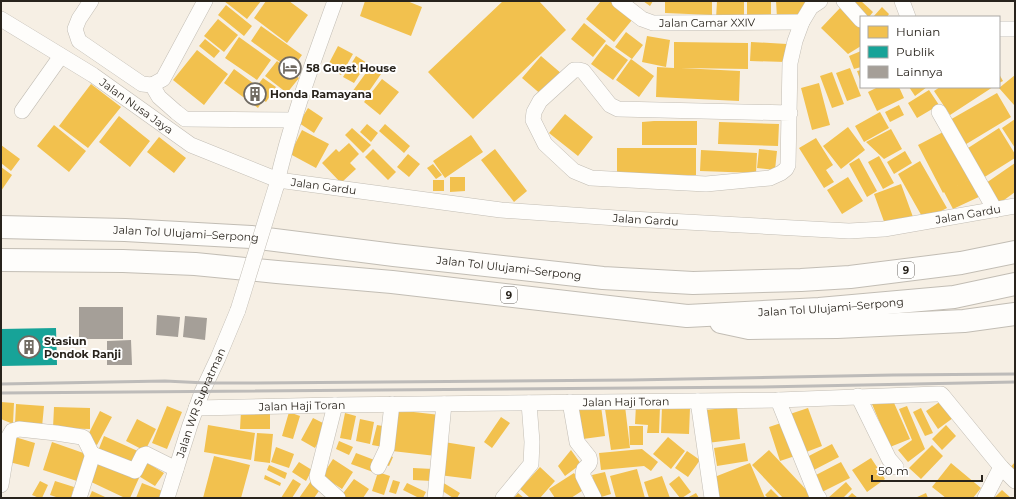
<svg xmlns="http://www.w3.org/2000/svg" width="1016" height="499" font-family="Montserrat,sans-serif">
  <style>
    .homes { fill: #f2c14e }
    .public { fill: #17a398 }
    .building { fill: #a59f98 }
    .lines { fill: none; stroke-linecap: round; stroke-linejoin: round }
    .minor-casing { stroke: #c2bdb4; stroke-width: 16 }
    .highway-casing { stroke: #c2bdb4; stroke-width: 24 }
    .minor { stroke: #fefdfb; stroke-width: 15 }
    .highway { stroke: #fefdfb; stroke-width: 22 }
    .rail { stroke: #bdbbb9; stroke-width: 3 }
    .minor-bridge-casing { stroke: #c2bdb4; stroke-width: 16; stroke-linecap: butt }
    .minor-bridge { stroke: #fefdfb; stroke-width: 15 }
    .labels { text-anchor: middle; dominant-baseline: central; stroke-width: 4; stroke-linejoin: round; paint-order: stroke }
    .shield { fill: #fff; stroke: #686560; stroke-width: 1 }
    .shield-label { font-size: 10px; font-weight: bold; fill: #28231c }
    .street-label { font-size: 11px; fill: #28231c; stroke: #fff }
    .poi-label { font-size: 11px; font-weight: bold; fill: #28231c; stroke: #fff; text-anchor: start }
  </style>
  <rect width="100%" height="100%" fill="#f6efe4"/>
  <path class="homes" d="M224,1H261L247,19Z
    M266,1H289L308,15L287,43L254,18Z
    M365,1H407L422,7L411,36L360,16Z
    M503,1H539L566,30L473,119L428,72Z
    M601,1H610L632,20L614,42L586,19Z
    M643,1H653L650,6Z
    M665,1H712V15L665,13Z
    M717,1H744V19H716Z
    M747,1H771V17L747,16Z
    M776,1H805V18H777Z
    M852,1H861L873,12L869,17H863Z
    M226,5L252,26L244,36L218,15Z
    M882,7L889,14L887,17H873Z
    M840,8L861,28V46L848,54L821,28Z
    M218,19L238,35L224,52L204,36Z
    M584,23L606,41L593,57L571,39Z
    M261,26L302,55L291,70L251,41Z
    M626,32L643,45L632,59L615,47Z
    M647,36L670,40L666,67L642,62Z
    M239,37L271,60L257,80L225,58Z
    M205,39L220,51L214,58L199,46Z
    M674,42L748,43V69L681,68L740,71L739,101L656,97L657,67L674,68Z
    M751,42L787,44L786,62L750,61Z
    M606,44L628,60L613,80L591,64Z
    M338,46L353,54L341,75L327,67Z
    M197,50L228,74L204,105L173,80Z
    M861,51V67L854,69L849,56Z
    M356,56L367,63L354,83L343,77Z
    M541,56L562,74L543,96L522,78Z
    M631,59L654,76L639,97L616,80Z
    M277,61L299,78L287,93L265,76Z
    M371,66L381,74L363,100L352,92Z
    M850,68L861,96L847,101L836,73Z
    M234,69L257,86L263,78L276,87L266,102L263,100L258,108L224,83Z
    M861,70V82L857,71Z
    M832,72L844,104L832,108L820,76Z
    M999,74L1003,81L999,83Z
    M1015,75V104L1014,105L999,88Z
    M382,79L399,92L380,115L364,102Z
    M819,83L830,125L812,130L801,88Z
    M91,84L121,107L88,148L59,126Z
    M878,87H899L904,98L877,111L868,92Z
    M909,87H927L915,96Z
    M940,87H993L950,115L934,91Z
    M929,90L939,105L917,118L908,103Z
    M997,93L1011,117L963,146L948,121Z
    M899,105L904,115L890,122L885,112Z
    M308,108L323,118L314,133L299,123Z
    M880,112L889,128L864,142L855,126Z
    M565,114L593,137L578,156L549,133Z
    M119,116L150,141L130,167L99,142Z
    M1015,119V148L1002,128Z
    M654,121H697V145H642V122Z
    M719,122L779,124L778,146L718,144Z
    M367,124L378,133L371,142L360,132Z
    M385,124L410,146L404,153L379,131Z
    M54,125L86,151L69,172L37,146Z
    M848,127L865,150L841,169L823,146Z
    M352,128L371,145L363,153L345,135Z
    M999,128L1015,154V158L983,178L965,150Z
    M891,129L902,149L884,159L866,142Z
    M302,130L329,144L316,168L290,154Z
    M947,130L972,178L957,186L974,177L983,195L953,209L944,192L943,193L918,145Z
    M471,135L483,152L445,178L433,161Z
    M159,137L186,158L174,173L147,152Z
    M816,138L833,165L826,170L834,182L824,188L799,148Z
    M349,143L359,154L350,163L356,169L341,183L322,163L336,149L339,152Z
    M1,145L20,159L11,171L1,163Z
    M617,148H696V175H617Z
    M373,149L396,172L388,180L365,157Z
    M495,149L527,191L514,202L481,160Z
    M759,149L777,151L775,170L757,168Z
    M701,150L757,153L756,173L700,171Z
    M905,151L912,163L894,174L887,162Z
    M408,154L420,164L409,177L397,167Z
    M879,156L894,183L883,189L868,162Z
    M859,158L877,191L867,197L849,164Z
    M920,161L947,208L924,220L898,174Z
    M1015,163V192L1000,203L986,183Z
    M433,164L442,175L436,179L427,168Z
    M1,167L12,175L1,191Z
    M450,177H465V191L450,192Z
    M848,177L863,201L842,214L827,190Z
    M433,180H444V191H433Z
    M901,184L913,217L886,227L874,194Z
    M891,396L910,439L890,447L872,404Z
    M941,401L953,418L938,429L926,411Z
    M1,402L14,403L13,424L1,419Z
    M16,404L44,406L42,427L15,424Z
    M636,405L660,407L659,433H647L648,425L635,424Z
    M167,406L182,412L167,449L152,443Z
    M601,406L605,436L583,439L578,409Z
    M625,406L630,448L611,450L605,409Z
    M907,406L925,449L908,462L898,450L912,440L899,409Z
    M54,407L90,408V429L53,428Z
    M662,407L690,408L689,434L661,433Z
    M737,407L740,439L707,443L704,410Z
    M808,408L822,446L801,454L787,415Z
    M921,408L933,433L925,436L913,412Z
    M396,410L440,415L436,456L392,451Z
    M100,411L112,417L97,445L86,439Z
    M241,411L270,412V429H240Z
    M289,412L300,416L293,439L282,436Z
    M345,413L356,416L351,440L340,438Z
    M501,417L510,423L492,448L484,442Z
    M313,418L327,425L315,448L301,440Z
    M137,419L156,429L145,451L126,441Z
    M360,419L374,422L370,444L356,441Z
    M784,422L795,456L780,461L769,427Z
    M208,425L255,433L251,460L204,452Z
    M377,425L388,427L383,447L372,445Z
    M946,425L956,436L942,450L932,439Z
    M629,426H643V445H630Z
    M257,433L273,434L270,463L254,461Z
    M104,436L140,452L133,466L98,451Z
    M15,437L35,443L29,467L9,462Z
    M668,437L685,451L671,469L653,454Z
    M339,441L353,447L349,455L336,449Z
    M52,442L89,455L80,482L43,470Z
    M444,442L475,447L471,479L439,475Z
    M745,443L748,461L717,466L714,448Z
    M832,444L839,457L810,472L803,459Z
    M932,445L943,456L921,479L909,468Z
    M276,447L294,454L289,468L271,462Z
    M642,449L658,462L651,471L644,466L601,470L599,453Z
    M571,450L581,464L565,476L558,466Z
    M769,450L814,498H783L752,465Z
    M687,451L700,460L688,477L675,468Z
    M356,453L377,461L373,472L351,464Z
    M386,454L393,457L389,466L382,463Z
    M214,456L250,465L241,498H203Z
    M98,458L139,478L130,498H125L87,480Z
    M871,458L885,479L867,492L852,470Z
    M333,459L353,472L342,489L322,476Z
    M146,462L164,473L155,486L137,475Z
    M299,462L312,470L306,481L292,472Z
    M841,462L850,478L822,492L814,476Z
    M1015,462V475L1008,470Z
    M750,463L765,498H720L712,478Z
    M951,463L981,488L973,498H946L932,487Z
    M269,465L287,473L285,479L267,470Z
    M540,467L555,481L540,498H530L520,489Z
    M413,468L433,469L432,481L413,480Z
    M637,469L645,498H616L610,476Z
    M378,472L390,476L384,495L372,491Z
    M605,472L611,494L598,498L592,475Z
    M574,473L585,489L571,498H555L549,489Z
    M265,475L281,483L280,486L264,479Z
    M662,476L670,498H649L644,482Z
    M679,476L691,492L682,498H680L669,484Z
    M293,479L301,484L292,498H281Z
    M354,479L369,489L363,498H345L341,496Z
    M393,480L400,482L396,494L389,492Z
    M40,481L48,485L42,498H39L32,495Z
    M55,481L74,487L71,498H59L50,495Z
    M311,481L321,488L314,498H299Z
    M442,482L460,493L457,498H453L438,488Z
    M846,482L852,489L843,498H828Z
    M142,483L165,492L162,498H136Z
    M407,483L426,492L423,498H419L403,490Z
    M771,489L780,498H768L765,495Z
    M1002,490L1011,498H994Z
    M92,491L103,496L107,498H89Z
    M518,493L524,498H514Z
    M696,493L699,498H687Z
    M852,493L858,498H847Z
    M926,493L928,498H915Z"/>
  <path class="public" d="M56,328L57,365L1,366V329Z"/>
  <path class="building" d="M79,307H123V339H79Z
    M157,315L180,317L178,337L156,335Z
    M185,316L207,318L205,340L183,337Z
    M131,340L132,365H107V341Z"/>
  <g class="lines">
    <g class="minor-casing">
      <g id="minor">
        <path d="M91,1L79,19L75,29L79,41L142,84L152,85L163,79L205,1"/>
        <path id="s1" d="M619,1L642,19L653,23L802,22"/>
        <path d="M844,1L861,20"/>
        <path d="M902,1L908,17"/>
        <path id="s2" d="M1,19L93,75L191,145L278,180L501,210L631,219L849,231L884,229L1015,206"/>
        <path d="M999,29H1015"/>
        <path d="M152,85L159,97L176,112L185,119L294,120"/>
        <path d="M22,111L61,56"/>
        <path d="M939,112L995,210"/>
        <path d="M790,113L618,109L610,105L583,71L579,70H574L540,101L534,112L533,120L545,144L574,171L591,178L706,184L770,178L781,173L786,169L788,165L790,63L795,41L802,22L811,7L820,1"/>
        <path d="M276,187C290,123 313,62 335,1"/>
        <path d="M858,396L889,459L896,467"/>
        <path d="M778,400L816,494L819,498"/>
        <path d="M698,401L712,498"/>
        <path d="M570,402L577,442L589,457L590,461L589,464L584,469L583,473V476L594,498"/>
        <path d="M335,405L317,476L318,480L338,498"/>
        <path id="s3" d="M196,408L335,405L778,400L937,394H941L943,396L1001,467L1015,481"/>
        <path d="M378,467L387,448L392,404"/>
        <path d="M1,485L9,436L12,431L19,429L56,433L82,437L84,438L92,454L133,470L135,471L143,455L146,454L176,469"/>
        <path d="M79,498L93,454"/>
        <path id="s4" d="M167,498L190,425L202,392L218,358L238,310"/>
        <path d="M435,498L444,404"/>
        <path d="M503,498L531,464L532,442L529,403"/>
        <path d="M985,498L1001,467"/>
      </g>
    </g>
    <g class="highway-casing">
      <g id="highway">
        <path id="s5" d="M1,227L125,230L251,237L394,255L603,278L693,283L801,280L850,277L961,263L1015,252"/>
        <path id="s6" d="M1,260L123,261L195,264L277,272L392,282L687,316L819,309L954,297L1015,284"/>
        <path d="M721,322L749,328L837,327L964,321L1015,314"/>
      </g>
    </g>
    <use href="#minor" class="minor"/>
    <use href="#highway" class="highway"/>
    <path class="rail" d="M1,384L165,381L206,383H257L631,380L893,375L1015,374
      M1,393L761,387L1015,382"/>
    <g class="minor-bridge-casing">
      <path id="minor-bridge" d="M238,310L276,187"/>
    </g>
    <use href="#minor-bridge" class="minor-bridge"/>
  </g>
  <defs>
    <g id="hotel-ring" transform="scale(1.15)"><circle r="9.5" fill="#fff" stroke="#706a62" stroke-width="1.5"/><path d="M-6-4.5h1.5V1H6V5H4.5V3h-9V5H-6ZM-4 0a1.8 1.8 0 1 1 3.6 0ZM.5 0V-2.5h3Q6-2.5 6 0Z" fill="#706a62"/></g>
    <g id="building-ring" transform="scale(1.15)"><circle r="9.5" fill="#fff" stroke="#706a62" stroke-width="1.5"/><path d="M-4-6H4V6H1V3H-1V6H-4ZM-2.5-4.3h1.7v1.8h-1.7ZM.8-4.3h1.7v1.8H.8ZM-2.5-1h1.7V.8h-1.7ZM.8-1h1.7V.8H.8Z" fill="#706a62"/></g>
  </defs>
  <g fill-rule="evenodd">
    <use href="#hotel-ring" x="290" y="68"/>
    <use href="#building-ring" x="255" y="94"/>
    <use href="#building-ring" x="29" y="347"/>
  </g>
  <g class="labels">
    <g class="shield">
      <rect x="898" y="262" width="16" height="16" rx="3"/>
      <rect x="501" y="287" width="16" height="16" rx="3"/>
    </g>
    <g class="shield-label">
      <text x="906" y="270">9</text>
      <text x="509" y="295">9</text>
    </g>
    <g class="street-label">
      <text stroke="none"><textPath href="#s1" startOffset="95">Jalan Camar XXIV</textPath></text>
      <text stroke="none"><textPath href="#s2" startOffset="161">Jalan Nusa Jaya</textPath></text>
      <text stroke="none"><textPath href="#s2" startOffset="368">Jalan Gardu</textPath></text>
      <text stroke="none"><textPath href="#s2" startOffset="1016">Jalan Gardu</textPath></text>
      <text stroke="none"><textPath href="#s2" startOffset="692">Jalan Gardu</textPath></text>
      <text stroke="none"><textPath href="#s5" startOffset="185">Jalan Tol Ulujami–Serpong</textPath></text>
      <text stroke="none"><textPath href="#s5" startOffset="510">Jalan Tol Ulujami–Serpong</textPath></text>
      <text stroke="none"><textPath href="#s6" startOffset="833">Jalan Tol Ulujami–Serpong</textPath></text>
      <text stroke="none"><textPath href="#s3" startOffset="430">Jalan Haji Toran</textPath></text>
      <text stroke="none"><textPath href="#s4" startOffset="101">Jalan WR Supratman</textPath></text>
      <text stroke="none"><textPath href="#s3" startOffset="106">Jalan Haji Toran</textPath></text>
    </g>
    <g class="poi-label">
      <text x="306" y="68">58 Guest House</text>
      <text x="270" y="94">Honda Ramayana</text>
      <text x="44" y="341">Stasiun<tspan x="44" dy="13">Pondok Ranji</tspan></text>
    </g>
  </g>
  <rect width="1016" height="499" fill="none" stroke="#28231c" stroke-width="4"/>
  <rect x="860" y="16" width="140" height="72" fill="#ffffff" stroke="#a9a7a4"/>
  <rect x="868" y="26" width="20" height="12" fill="#f2c14e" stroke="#a9a7a4"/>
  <text x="896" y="36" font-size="12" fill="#28231c">Hunian</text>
  <rect x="868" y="46" width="20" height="12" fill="#17a398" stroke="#a9a7a4"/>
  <text x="896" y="56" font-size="12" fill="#28231c">Publik</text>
  <rect x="868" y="66" width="20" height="12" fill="#a59f98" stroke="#a9a7a4"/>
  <text x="896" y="76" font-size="12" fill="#28231c">Lainnya</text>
  <path d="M872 475v6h110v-6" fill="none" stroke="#28231c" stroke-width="2"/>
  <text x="878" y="475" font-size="12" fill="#28231c" stroke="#ffffff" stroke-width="3" paint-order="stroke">50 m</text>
</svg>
